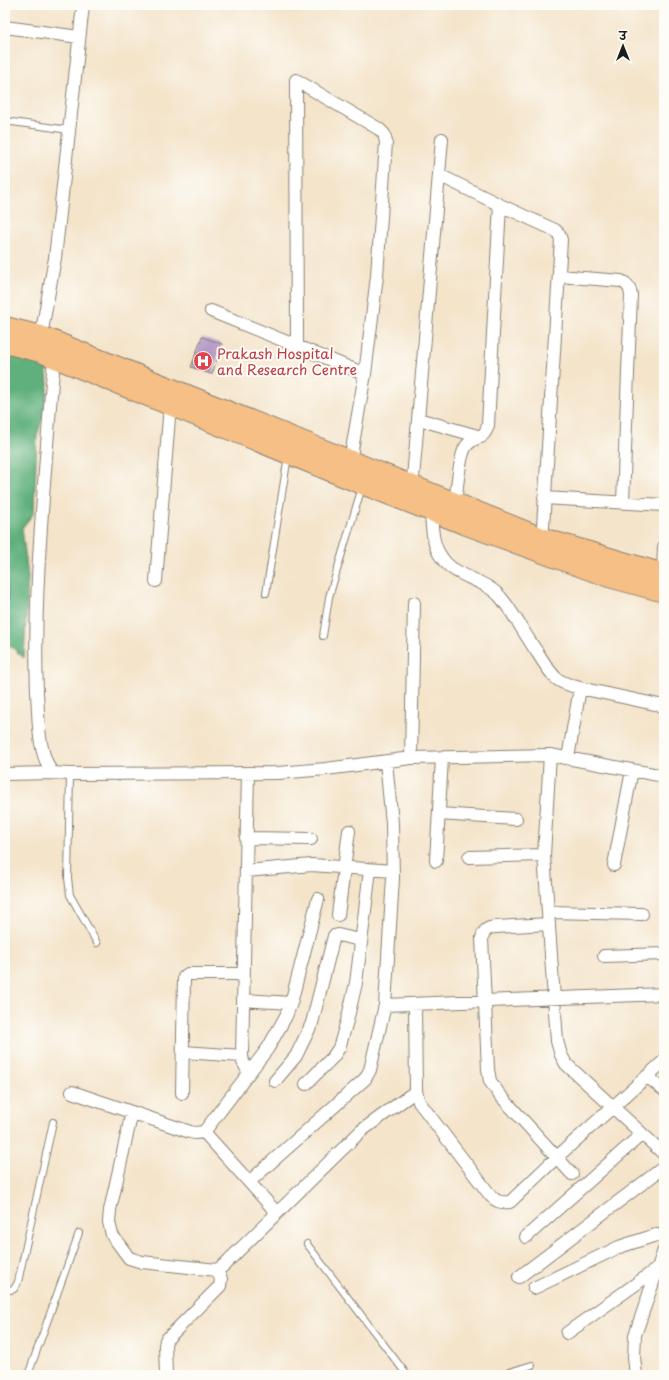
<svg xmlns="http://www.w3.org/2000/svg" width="669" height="1380" font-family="'Playpen Sans','Playpen Sans Deva',sans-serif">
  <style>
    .forest { fill: #5fb07b; stroke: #3e664c }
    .water { fill: #69c0e6; stroke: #426e81 }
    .building { fill: #b399c7 }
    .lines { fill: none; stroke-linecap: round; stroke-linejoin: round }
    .service-casing { stroke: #888073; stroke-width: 8 }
    .minor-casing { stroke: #888073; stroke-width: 14 }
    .trunk-casing { stroke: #888073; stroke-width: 22 }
    .service { stroke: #fff; stroke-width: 6 }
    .minor { stroke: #fff; stroke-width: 12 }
    .trunk { stroke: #f5bf86; stroke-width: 20 }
    .labels { text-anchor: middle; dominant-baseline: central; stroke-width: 4; stroke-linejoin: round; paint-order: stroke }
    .health-label { font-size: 14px; fill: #be3a42; stroke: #fdfcf7; text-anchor: start }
  </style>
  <rect width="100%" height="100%" fill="#fdfcf7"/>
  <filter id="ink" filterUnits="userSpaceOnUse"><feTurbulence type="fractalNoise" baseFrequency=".025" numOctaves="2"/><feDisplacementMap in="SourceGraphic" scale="8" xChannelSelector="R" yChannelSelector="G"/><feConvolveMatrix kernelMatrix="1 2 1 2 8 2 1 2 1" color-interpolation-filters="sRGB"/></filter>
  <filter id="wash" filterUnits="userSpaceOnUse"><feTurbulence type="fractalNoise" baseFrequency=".012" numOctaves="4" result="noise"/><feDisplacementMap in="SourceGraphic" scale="16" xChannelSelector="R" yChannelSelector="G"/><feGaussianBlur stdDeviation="0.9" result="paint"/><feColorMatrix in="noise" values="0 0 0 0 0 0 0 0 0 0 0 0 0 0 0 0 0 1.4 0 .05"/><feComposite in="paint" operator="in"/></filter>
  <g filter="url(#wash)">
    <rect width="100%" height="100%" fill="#f4e4ca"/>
    <path class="forest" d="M5,345L46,360L48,384L43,417L37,435L34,513L22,528L28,577L24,658L5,641Z"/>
    <path class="water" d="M5,520L9,636L5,642Z"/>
    <g id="blocks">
      <path class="building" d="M202,337L222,344L212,374L191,367Z"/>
    </g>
  </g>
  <g filter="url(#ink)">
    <use href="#blocks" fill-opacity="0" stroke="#888073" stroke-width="1"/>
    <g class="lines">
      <g class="service-casing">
        <path id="service" d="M5,121L69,130
          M266,593L288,456
          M323,636L329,597L362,487
          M70,774L68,878L70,895L97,943
          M307,1244L407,1375
          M5,1291L14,1289L18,1282L53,1122
          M28,1375L79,1233
          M500,1375L532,1365"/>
      </g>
      <g class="minor-casing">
        <path id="minor" d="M5,27L79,37
          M296,80L379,129L384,134L386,142L377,276L365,374L350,461
          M296,80L297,347
          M439,175L500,205L555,230L559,234L561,240L542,543
          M559,276L621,281C628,284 630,288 631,295L623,502
          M211,311L365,374
          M41,336L55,258L83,5
          M55,352C51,387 49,422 46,457C40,536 34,615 37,693C39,720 37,749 52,773L70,774L278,773L326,769L411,758L550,755L664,776
          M418,419L481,437
          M412,490L442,139
          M544,498L664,505
          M455,503C457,489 459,459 465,448C472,435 484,442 488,425L500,205
          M431,512C432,528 432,545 442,558C455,578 487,579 502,599C515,615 525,635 537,652C543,661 549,672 557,679C564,684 572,686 580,688L664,706
          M663,578L664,547
          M156,581L170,405
          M550,755L544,855L557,1041L561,1055L566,1064L664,1154
          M411,758L414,603
          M568,758L580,688
          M248,773L242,1056L243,1062L249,1073
          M5,774L52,773
          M439,814L516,819
          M246,838L311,839
          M469,857L544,855
          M436,861L442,758
          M614,865L632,770
          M246,871L312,865L393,871
          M548,912L642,914
          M338,915L349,831
          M549,924L495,927C487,928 484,930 482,938L488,1069L490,1081L499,1094L572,1174
          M604,956L664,954
          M243,1000L291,1003
          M415,1004L416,1091L419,1102L490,1195C497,1202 500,1203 510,1202L557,1157L664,1061
          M385,1005L664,994
          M183,1052L242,1056
          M647,1076L664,1090
          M275,1081L296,1056L312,1023L334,936L338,935L360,940
          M306,1084L333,1057L339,1048L347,1021L356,983L370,870
          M72,1092L190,1132L195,1133L204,1132L268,1048L286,1016L291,1003L318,899
          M182,1093L184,977L188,974H243
          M132,1112L110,1210L109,1222L112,1235L129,1258L142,1262L217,1270L223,1266L230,1259L361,1131L416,1091
          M204,1132L277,1213
          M249,1182L365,1079L370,1070L385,1005L393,878L392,823L386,762
          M526,1237L642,1134
          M519,1277L664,1167
          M534,1288L619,1247L656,1235L664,1236
          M567,1333L657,1269
          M166,1375L165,1345L166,1340L220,1286L221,1279L217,1270
          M636,1375L634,1357L635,1335L664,1250"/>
      </g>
      <g class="trunk-casing">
        <path id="trunk" d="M5,327L41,336L542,538L664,574
          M5,343L41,352L362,484L464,524L609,577L664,592"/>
      </g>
      <use href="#service" class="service"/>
      <use href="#minor" class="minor"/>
      <use href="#trunk" class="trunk"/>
    </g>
  </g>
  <defs>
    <g id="hospital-disc" transform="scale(1)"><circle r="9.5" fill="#e0444e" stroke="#fdfcf7"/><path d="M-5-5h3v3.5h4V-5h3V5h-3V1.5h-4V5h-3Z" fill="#fff"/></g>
  </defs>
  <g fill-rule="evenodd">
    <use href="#hospital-disc" x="203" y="361"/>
  </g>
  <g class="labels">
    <g class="health-label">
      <text x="217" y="353">Prakash Hospital<tspan x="217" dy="16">and Research Centre</tspan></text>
    </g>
  </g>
  <rect width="669" height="1380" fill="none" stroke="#fdfcf7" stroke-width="20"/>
  <g transform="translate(623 46)" stroke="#fdfcf7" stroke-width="3" paint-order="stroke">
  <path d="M0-3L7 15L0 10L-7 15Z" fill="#1c1c1c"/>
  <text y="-6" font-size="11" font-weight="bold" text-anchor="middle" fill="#1c1c1c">उ</text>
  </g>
</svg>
